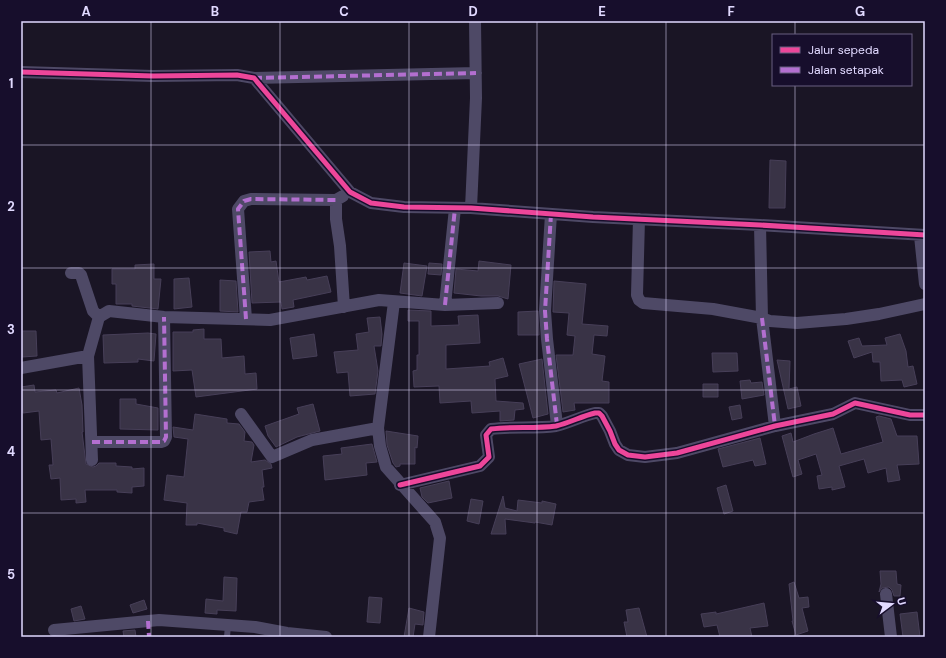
<svg xmlns="http://www.w3.org/2000/svg" width="946" height="658" font-family="'DM Sans',sans-serif">
  <style>
    .building { fill: #393346; stroke: #473f58 }
    .lines { fill: none; stroke-linecap: round; stroke-linejoin: round }
    .lane { stroke: #4e4966; stroke-width: 6 }
    .street { stroke: #4e4966; stroke-width: 12 }
    .quiet { stroke: #b36fd0; stroke-width: 4; stroke-dasharray: 8 4; stroke-linecap: butt }
    .cycleway-casing { stroke: #170e2c; stroke-width: 8 }
    .cycleway { stroke: #ed469a; stroke-width: 5 }
    .grid { fill: none; stroke: #e1d9ff; stroke-width: 1; stroke-opacity: 0.55 }
    .neatline { fill: none; stroke: #e1d9ff; stroke-width: 1.5 }
    .grid-label { font-size: 13px; text-anchor: middle; font-weight: bold; fill: #e1d9ff }
  </style>
  <rect width="100%" height="100%" fill="#1a1525"/>
  <path class="building" d="M770,160L786,161L785,208H769Z
    M270,251L271,262L276,261L279,282L306,277L307,280L327,276L331,292L293,300L294,307L282,309L281,302L252,303L249,252Z
    M479,261L511,265L508,299L498,296H481L454,293L456,269L478,271Z
    M404,263L427,266L422,296L400,293Z
    M429,263L442,264L441,275L428,274Z
    M154,264V279H161L158,309L132,306V304H116V284H112V269H135V265Z
    M189,278L192,307L174,309V279Z
    M220,280L236,281L238,312L220,311Z
    M554,281L586,284L582,324L608,326L607,336L594,335L592,354L605,356L602,381L609,382V403H574L575,410L563,412L556,355H573L575,336L567,335L569,313L553,312Z
    M408,310L431,311V326L459,325L458,316L478,315L480,343L446,345V369L490,366L489,362L503,358L508,376L495,379L496,401L523,403L524,409L515,410L514,420L500,421V411L472,413L471,401L440,403L439,386L414,387L413,371L417,370V355H419V321H408Z
    M538,311L539,335H518V312Z
    M380,317L382,334L381,346H374L378,371L375,394L350,396L348,372L337,373L334,352L358,350L356,334L369,332L367,318Z
    M204,329V339H221L222,358L244,356L245,374L256,373L257,389L196,397L192,370L173,371V332H193V330Z
    M21,331H36L37,356L22,357Z
    M148,333L156,334L154,361L138,359V362L104,363L103,335Z
    M314,334L317,356L293,359L290,338Z
    M900,334L906,351L908,367L913,366L917,384L904,387L902,380L881,381L880,362H873L872,352L854,358L848,341L859,338L862,346L887,345L885,338Z
    M712,353H737L738,371L713,372Z
    M542,359L548,414L533,418L519,364Z
    M777,360L790,361L789,389L797,387L801,406L788,409Z
    M750,380L751,383L762,382L764,395L742,399L740,381Z
    M703,384H718V397H703Z
    M34,385L35,392L56,390L57,393L79,388L82,405L83,432H82L86,464L93,467L96,466L99,463H116V466L132,467V469L144,468V486L132,487V493L117,492V490H85L86,502L76,503V499L61,500L60,478L51,479L49,465H53L51,439L41,440L39,411L23,413L21,387Z
    M120,399H136V404L158,408V430L120,429Z
    M313,404L320,431L297,437L276,447L268,436L265,426L299,414L297,408Z
    M740,405L742,418L732,420L729,407Z
    M195,414L227,419V423L239,424L245,432L244,441L252,442L254,445L251,462L265,460L271,464L272,468L262,470L264,487H262L264,500L249,502L247,512H241L237,534L224,531V528L197,523V525H186L187,503L164,500L167,475L184,477L188,439L174,437L173,427L193,430Z
    M879,416L891,419L897,436H917L919,464L897,465L900,480L888,482L886,468L868,473L864,459L839,466L845,487L832,490V487L819,489L817,476L822,475L816,454L798,460L802,474L793,477L782,436L791,433L793,442L814,434L833,428L841,454L883,442L876,417Z
    M386,431L418,436L417,448L415,447V464H400V466L396,467L393,463L387,445Z
    M760,438L766,464L755,466L753,460L723,467L718,449Z
    M372,444L377,462L366,463L367,475L325,480L323,456L342,454L341,448Z
    M449,481L452,498L428,503L422,497L420,488Z
    M726,485L733,511L724,514L717,488Z
    M503,496L505,508L517,511L518,500L542,503V501L556,504L552,525L535,522V523L505,519L506,534H491Z
    M471,499L483,501L479,524L467,521Z
    M880,571H896L897,584L901,585L900,596H894L892,590L889,587L882,588L879,592L881,584Z
    M224,577L237,578L236,611L217,610V614L205,613L206,599L223,601Z
    M794,582L799,598L808,597L809,607L802,608L808,631L796,635L792,621H793L789,584Z
    M369,597L382,598L380,623L367,622Z
    M144,600L147,609L133,613L130,605Z
    M764,603L768,626L750,628L752,637H720L717,625L704,627L701,614L716,612V614Z
    M81,606L85,619L74,621L71,609Z
    M409,608L424,612L423,625L415,624L413,637H404Z
    M639,608L647,637H627L624,622H628L626,610Z
    M917,612L920,637H903L900,614Z
    M135,630L136,637H124L123,631Z"/>
  <g class="lines">
    <path class="lane" d="M227,637L228,625"/>
    <path class="street" d="M21,72L153,76L237,75L254,78L350,192L371,203L404,207L471,208L593,217L760,225L925,235
      M254,78L476,73
      M343,196L336,200V219L340,246L344,307
      M471,208L476,98L475,21
      M551,214L545,311L547,339L557,425
      M639,219L637,295L639,300L643,303L713,309L762,318L770,321L797,323L846,319L879,314L925,304
      M760,225L762,318L775,426
      M920,236L925,284
      M71,273H79L81,275L93,311L99,317
      M394,302L378,428L380,446L386,467L435,522L440,538L429,637
      M445,305L455,208
      M246,319L238,209L244,201L251,199L336,200
      M88,356L92,460
      M21,368L88,356L99,317L109,311L164,317L270,320L379,300L445,305L498,303
      M241,414L272,457L312,440L378,428
      M92,442H161L164,441L166,437L164,317
      M400,485L480,466L489,457L486,435L491,429C513,426 534,429 556,426C569,423 582,416 595,413H599L602,416L610,431L615,444L619,450L628,455L645,457L677,453L775,426L833,414L855,403L910,415H925
      M886,594L891,637
      M54,630L159,620L255,627L287,633L326,637"/>
    <path class="quiet" d="M254,78L476,73
      M551,214L545,311L547,339L557,425
      M445,305L455,208
      M762,318L775,426
      M246,319L238,209L244,201L251,199L336,200
      M92,442H161L164,441L166,437L164,317
      M148,621L149,637"/>
    <g class="cycleway-casing">
      <path id="cycleway" d="M21,72L153,76L237,75L254,78L350,192L371,203L404,207L471,208L593,217L760,225L925,235
        M400,485L480,466L489,457L486,435L491,429C513,426 534,429 556,426C569,423 582,416 595,413H599L602,416L610,431L615,444L619,450L628,455L645,457L677,453L775,426L833,414L855,403L910,415H925"/>
    </g>
    <use href="#cycleway" class="cycleway"/>
  </g>
  <path class="grid" d="M151,21V637M280,21V637M409,21V637M537,21V637M666,21V637M795,21V35M795,85V637M21,145H925M21,268H925M21,390H925M21,513H925"/>
  <rect width="946" height="658" fill="none" stroke="#170e2c" stroke-width="44"/>
  <rect x="772" y="34" width="140" height="52" fill="#170e2c" stroke="#685f80"/>
  <rect x="780" y="47" width="20" height="6" fill="#ed469a" stroke="#685f80"/>
  <text x="808" y="54" font-size="12" fill="#e1d9ff">Jalur sepeda</text>
  <rect x="780" y="67" width="20" height="6" fill="#b36fd0" stroke="#685f80"/>
  <text x="808" y="74" font-size="12" fill="#e1d9ff">Jalan setapak</text>
  <g transform="translate(892 604) rotate(74)" stroke="#170e2c" stroke-width="3" paint-order="stroke">
  <path d="M0-3L7 15L0 10L-7 15Z" fill="#e1d9ff"/>
  <text y="-6" font-size="11" font-weight="bold" text-anchor="middle" fill="#e1d9ff">U</text>
  </g>
  <rect x="22" y="22" width="902" height="614" class="neatline"/>
  <g class="grid-label">
    <text x="86" y="16">A</text>
    <text x="215" y="16">B</text>
    <text x="344" y="16">C</text>
    <text x="473" y="16">D</text>
    <text x="602" y="16">E</text>
    <text x="731" y="16">F</text>
    <text x="860" y="16">G</text>
    <text x="11" y="88">1</text>
    <text x="11" y="211">2</text>
    <text x="11" y="334">3</text>
    <text x="11" y="456">4</text>
    <text x="11" y="579">5</text>
  </g>
</svg>
